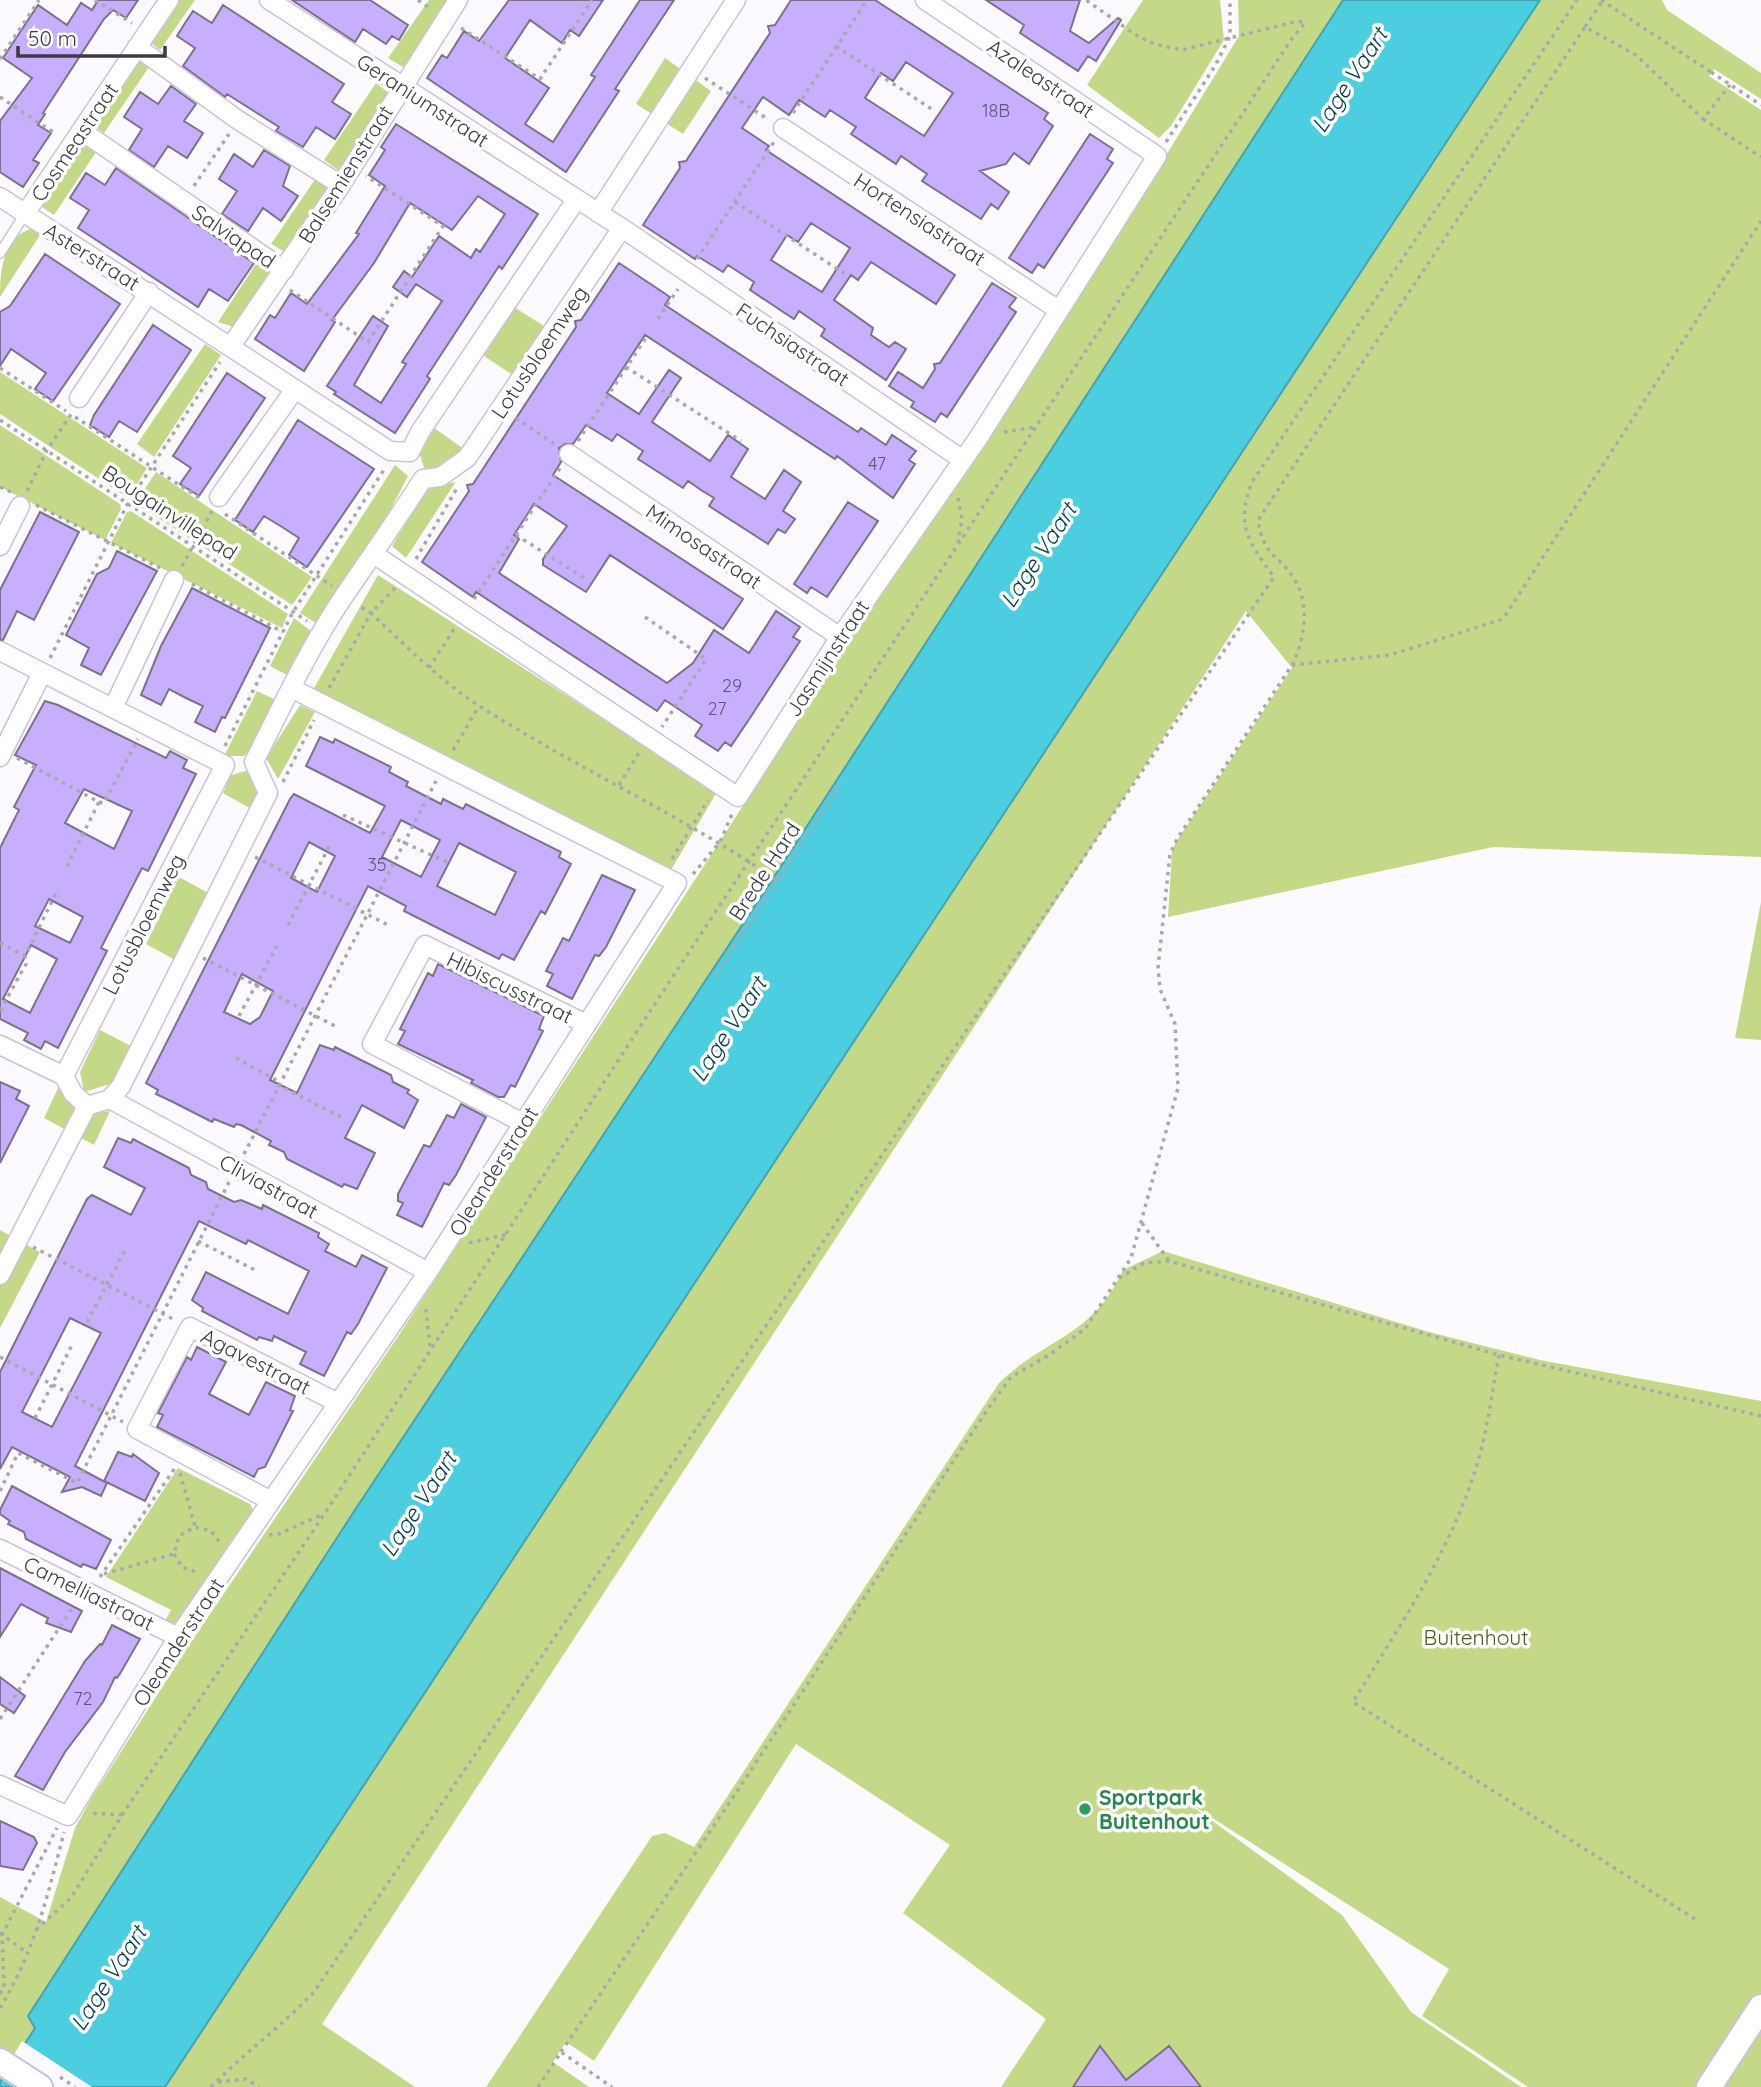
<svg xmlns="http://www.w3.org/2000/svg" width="1761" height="2087" font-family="Quicksand,sans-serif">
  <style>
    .green { fill: #c4d988 }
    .water { fill: #4bcedf; stroke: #47a2b0; stroke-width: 2 }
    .pier { fill: #fcfaff }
    .building { fill: #c8aefe; stroke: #7a7389; stroke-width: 2; fill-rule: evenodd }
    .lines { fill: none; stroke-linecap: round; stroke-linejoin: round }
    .lane-casing { stroke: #cbc2da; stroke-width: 12 }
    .street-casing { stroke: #cbc2da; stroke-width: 21 }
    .secondary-casing { stroke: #cbc2da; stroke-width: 28 }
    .path { stroke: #aaa8af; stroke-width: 3.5; stroke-dasharray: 3.5 5; stroke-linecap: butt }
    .lane { stroke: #fff; stroke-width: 9 }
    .street { stroke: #fff; stroke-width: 18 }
    .secondary { stroke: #fff; stroke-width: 24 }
    .path-bridge { stroke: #aaa8af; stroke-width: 3.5; stroke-dasharray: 3.5 5; stroke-linecap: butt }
    .leisure-dot { fill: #2e9e5b; stroke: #fff; stroke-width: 2.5 }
    .labels { text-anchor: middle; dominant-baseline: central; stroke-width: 7; stroke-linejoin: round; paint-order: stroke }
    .number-label { font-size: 18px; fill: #605772 }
    .street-label { font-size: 21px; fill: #3d3a43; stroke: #fff }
    .park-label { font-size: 21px; fill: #4e5b1e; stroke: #fff }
    .leisure-label { font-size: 21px; font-weight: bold; fill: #27864d; stroke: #fff; text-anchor: start }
    .water-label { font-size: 23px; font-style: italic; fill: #003f46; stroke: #fff }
  </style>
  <rect width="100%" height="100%" fill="#fcfaff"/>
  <path class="green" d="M177,0H195L160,50L149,41Z
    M429,0H451L406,69L388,58Z
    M1143,0H1220L1224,40L1171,126L1159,138L1087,85Z
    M1238,0H1343L770,883L353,1513L28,2016L35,2027L0,2082V1897L46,1922L75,1828L91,1799L187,1648L399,1335L1170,149L1239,36Z
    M1540,0H1662L1667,10L1761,73V99L1714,69L1709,76L1761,110V857L1493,847L1168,917L1172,851L1176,842L1292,668L1246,611L322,2024L415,2087H165Z
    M665,58L711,91L683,134L636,104Z
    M136,60L149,67L104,133L92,125Z
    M376,83L390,94L341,172L324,160Z
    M82,143L96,152L54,215L39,205Z
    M316,178L330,188L285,252L271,244Z
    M30,229L42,232L0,297C0,273 2,239 30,229Z
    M256,264L271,274L234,327L218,322Z
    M514,307L544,326L514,376L484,356Z
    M205,344L221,355L154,457L137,444Z
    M0,372L147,468L128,498L0,414Z
    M0,425L120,504L121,509L105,540L0,487Z
    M433,427L465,450L436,470L424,468L419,451Z
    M395,465L408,476L371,547L316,623L300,613Z
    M156,472L312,577L292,605L135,503Z
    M455,482V483L406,558L392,546L427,489Z
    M131,511L288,614L282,628L111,543L127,512Z
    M378,575L717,792L671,870L313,690Z
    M294,618L311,631L289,676L270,666Z
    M257,691L276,700L251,751L244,756H224Z
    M300,705L315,712L278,779L266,758Z
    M249,770L261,792L253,810L223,793L231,775Z
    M179,877L210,894L177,961L146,944Z
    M1761,902V1040L1735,1038Z
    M100,1030L133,1047L113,1083L84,1092L80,1072Z
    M60,1084C76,1110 78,1115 110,1111L94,1145L44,1118Z
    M0,1230L40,1252L0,1328Z
    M1163,1251L1429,1332L1540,1360L1761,1401V2087H1528L1422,2016L1449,1969L1178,1796L1342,1915L1411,2012L1521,2087H1001L1046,2019L903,1913L950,1845L796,1744L594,2061L566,2042L553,2062L589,2087H486L652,1836L665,1833L694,1847L999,1383C1045,1338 1093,1337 1123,1270Z
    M178,1468L250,1504L256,1515L178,1627L164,1623L171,1610L106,1577Z"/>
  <path class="water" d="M1343,0H1540L165,2087H0V2082L35,2028L28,2016L353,1513L770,883Z"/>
  <path class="pier" d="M22,2041L92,2087H14L0,2078Z"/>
  <path class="building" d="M98,0H138L126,18L113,10L104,19L43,113L45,114L38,125L51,133L33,160L39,163L23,187L0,172V121L32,78L3,58L38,5L67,25L81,3L92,10Z
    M292,0H370L408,25L399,40L392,36L386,44L363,29L355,42Z
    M509,0H603L579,36L570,30L562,43L530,20L505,58L549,88L525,124L553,142L595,77L591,75L640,0H674L615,89L619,91L566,172L427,78L442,55L447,58L464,31L479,41Z
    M791,0H875L1048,113L1044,119L1053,126L1029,164L1014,153L1006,164L980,171L1009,192L998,209L991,204L981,219L922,181L927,174L901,156L896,164L851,134L856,127L830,110L825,117L799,100L789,115L763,97L742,128L769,146L766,150L955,275L936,304L871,262L858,280L851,275L834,300L873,328L871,335L889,347L895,342L906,349L886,380L821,336L825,329L799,311L794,319L750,290L754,282L728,265L723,272L697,256L695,259L643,225L680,168L679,162L686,161L770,33L768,26L775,25ZM906,62L953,93L924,136L865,98L881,73L893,81ZM811,223L850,248L822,292L771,260L787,235L798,242Z
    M986,0H1080L1070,31L1089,43L1118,18L1121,20L1096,61L1088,56L1078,71L1020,33L1024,25Z
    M223,5L344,84L332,102L351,114L335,139L316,127L303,147L276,131L279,127L227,94L225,97L183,66L195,48L177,36L185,23L193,11L212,23Z
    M171,86L196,104L184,121L203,133L187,158L168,146L154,167L129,150L142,129L124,117L140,92L158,104Z
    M396,124L538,214L502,269L499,266L427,376L430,379L395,433L334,394L336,392L327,386L373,316L388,326L354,385L381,403L406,364L402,362L442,301L416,284L407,297L393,287L404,271L412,277L439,236L471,258L476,249L480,252L505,214L478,196L452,230L410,203L374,263L332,320L335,322L304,371L255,339L270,315L275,318L291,293L307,304L359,234L356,233L385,186L369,175L385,150L381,147Z
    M1090,134L1113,149L1107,159L1113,163L1044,268L1038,264L1032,273L1009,258Z
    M264,150L290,166L283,186L298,196L281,221L263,208L248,231L222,214L237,191L219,179L234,154L253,167Z
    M116,168L254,263L228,301L209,289L198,307L78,228L89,210L70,198L86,173L105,185Z
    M45,254L120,304L53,401L35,389L46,373L11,349L0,366V312L10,306Z
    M619,263L670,297L665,305L858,432L861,428L886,445L892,435L916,451L909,460L915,464L893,498L837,456L835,459L645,335L607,393L639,414L669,370L681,378L652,422L710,461L728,435L748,449L731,477L765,499L784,470L801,482L783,511L795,519L785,533L778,529L768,544L709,506L714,498L701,490L688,481L683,488L638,459L643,451L617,434L612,441L586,425L573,444H565L559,448L561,462L553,475L743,599L723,629L610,555L586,592L543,565V559L567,526L534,504L514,535L519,539L499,573L667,683L693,663L714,630L749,653L776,611L800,627L793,637L800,641L750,718L731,746L725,742L718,751L695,736L702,725L665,700L657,711L476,592L473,597L422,562L469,491L467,485L473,484L576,327L575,321L581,320Z
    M992,283L1016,298L1009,307L1016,312L947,417L941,413L935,422L911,407L914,402L889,386L898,372L923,388L935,369L934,364L940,363Z
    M153,325L191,350L137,432L119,421L109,437L90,425L94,415Z
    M227,373L265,398L199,496L180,484L191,468L173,456Z
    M298,420L374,469L307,567L289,555L299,538L282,527L264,516L253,532L235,520Z
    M848,502L878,521L827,597L811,587L807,593L794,584Z
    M40,512L79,532L34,620L17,611L3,640H0V590Z
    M117,551L157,571L101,675L81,665L89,648L66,635L97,574L109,568Z
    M192,588L270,628L225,718L222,717L215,732L195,722L203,706L186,698L169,689L161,705L141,695L161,646Z
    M45,701L58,705L166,758L170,751L187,760L183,768L196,774L148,871L142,868L101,948L107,951L58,1048L45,1041L41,1049L24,1040L28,1033L0,1019V848L19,810L14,807L36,765L15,755ZM84,789L132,811L114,849L65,823ZM49,899L83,917L70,943L35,926ZM31,945L57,959L30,1013L3,999Z
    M320,737L333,743L335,739L391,767L389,772L408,782L406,786L441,804L443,799L463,809L466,804L505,824L561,852L559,857L571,864L545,914L541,911L514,960L502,954L499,959L404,911L406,906L368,886L270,1080L297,1093L320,1045L334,1050L335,1047L391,1075L393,1082L409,1090L407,1093L418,1100L404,1128L362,1105L345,1138L375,1153L357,1189L344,1184L342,1187L287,1159L284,1152L269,1145L271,1141L241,1125L236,1124L234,1127L214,1119L212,1122L173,1102L156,1094L158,1090L146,1083L290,799L294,794L370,833L385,806L306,766ZM401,820L440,840L421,877L382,857ZM309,842L335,856L317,892L291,878ZM459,843L516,872L495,915L437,886ZM242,974L273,991L260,1017L250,1024L224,1012Z
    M602,875L635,890L606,947L599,956L595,955L572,999L547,986L553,974L546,971L563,938L569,941Z
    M438,964L544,1016L539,1029L543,1031L515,1087L511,1085L504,1097H498L471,1083L473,1080L398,1044L405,1031L400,1029L428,973L433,976Z
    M0,1082L20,1091L16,1099L29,1106L0,1163Z
    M461,1104L486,1117L456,1175L449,1185L444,1183L422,1227L397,1215L403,1203L398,1201V1194L424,1145L430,1147L447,1115L454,1118Z
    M118,1138L131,1143L133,1139L189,1168L191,1175L206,1182L208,1189L234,1202L241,1200L262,1209L263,1205L319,1233L318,1237L329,1244L325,1251L356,1267L362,1255L387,1268L358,1324L351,1334L347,1332L324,1376L300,1364L306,1352L274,1336L272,1341L259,1337L257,1340L202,1311L203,1308L192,1300L206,1272L288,1314L309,1271L248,1240L246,1244L199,1221L75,1466L107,1483L101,1496L82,1487L62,1492L70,1477L12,1447L0,1469V1372L87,1199L92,1195L131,1215L145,1188L104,1167ZM70,1318L101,1333L52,1427L22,1412Z
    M197,1347L226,1362L209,1394L249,1415L266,1382L295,1396L290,1410L293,1411L265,1467L258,1469L254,1477L157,1427L163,1415L158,1413L187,1357L191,1360Z
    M118,1452L132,1457L133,1454L159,1473L145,1501L104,1481Z
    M12,1486L111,1540L96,1569L83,1564L81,1567L26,1539L24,1532L8,1524L10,1521L0,1514V1510Z
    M0,1568L82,1611L71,1632L46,1623L48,1618L21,1604L0,1637Z
    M112,1625L140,1639L121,1672L117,1678L115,1677L103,1702L65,1752L43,1790L15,1776L85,1661L100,1644L102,1645Z
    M0,1677L25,1696L14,1713L0,1704Z
    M0,1821L34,1837L37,1843L23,1870L0,1866Z
    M1100,2046L1126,2080L1169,2046L1201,2087H1073Z"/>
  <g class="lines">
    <g class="lane-casing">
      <path id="lane" d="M0,253L25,214"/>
    </g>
    <g class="street-casing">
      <path id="street" d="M269,0L622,228L963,460
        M137,47L238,120L341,185
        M783,128L1057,309
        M82,131L284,270
        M0,197L390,451L410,452
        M598,213L736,0
        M25,214L169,0
        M231,346L341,185L458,0
        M79,398L149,292
        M410,452L420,432L576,200
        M569,454L840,637
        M423,479L440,477L467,458L622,228
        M219,497L295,389
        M0,546L20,506
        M375,555L738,797L840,637L979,437L1157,156L925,0
        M0,651L225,765
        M113,708L174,580
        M0,757L42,673
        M254,762C282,706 309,648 344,596C371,557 397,519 423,479
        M0,1045L64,1076
        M64,1076L73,1093L87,1106L110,1099L121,1086L268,793L254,762
        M64,1076L225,765
        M110,1099L428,1272
        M523,1123L372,1044L425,945L586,1024
        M0,1275L87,1106
        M271,1501L137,1429L190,1327L336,1402
        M0,1549L178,1637
        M0,1785L68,1816L178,1637L428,1272L677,883L291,688"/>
    </g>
    <g class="secondary-casing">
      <path id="secondary" d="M0,2061L40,2087
        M1709,2087L1761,2007"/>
    </g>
    <path class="path" d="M95,0L132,23
      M418,0L431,9
      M1585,27L1603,0
      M461,28L540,79L592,0
      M836,46L933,110
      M0,59L39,0
      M1711,72L1761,105
      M705,78L769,120
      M0,97L56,134
      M793,113L867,0
      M1703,119L1761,157
      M1166,142L1215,66L1230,36V0
      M194,186L229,134
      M735,202L845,274
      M697,259L774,142
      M290,290L368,342L443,226L366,176
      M658,319L678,289
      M626,367L741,441
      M0,368L66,411
      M75,417L201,499
      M516,418L556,445
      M0,420L307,621
      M1004,432L1036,427
      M578,441L647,336
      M0,487L11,492
      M27,491L47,450L72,413
      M958,498L962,519L958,542
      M36,505L160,568
      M225,514L332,586
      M516,535L584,578
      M416,559L457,488
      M182,566L212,511
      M192,584L283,632
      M395,588L371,613C406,646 440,681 481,707C577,768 682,816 777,880
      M474,599L560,468
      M645,617L706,659L662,727
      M50,658L128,503L220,362
      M1292,665L1390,655L1503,619L1761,221
      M429,668L454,629
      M329,688L371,613L358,605
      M225,746L293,612L385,468
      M453,750L479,706
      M17,758L99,802L66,868
      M283,782L314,720
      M619,785L640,751
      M99,802L104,803L138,739
      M343,815L449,863
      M255,857L388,925
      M672,859L708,800
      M693,874L720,842L732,814
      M288,925L330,845
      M0,943L25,956
      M203,958L335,1026
      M715,976L841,783
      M0,1011L26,964L25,956L58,889
      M239,1016L277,946
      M236,1058L278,1081V1085L345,1119
      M244,1154L436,781
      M1142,1223L1169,1261
      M198,1241L257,1271
      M469,1243L508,1234
      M33,1247L175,1320
      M1119,1278L1144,1263L1169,1261L1499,1355L1761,1416
      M426,1309L430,1347
      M87,1322L125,1250
      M1499,1355C1493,1386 1489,1419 1481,1450C1457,1542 1402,1622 1353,1702L1698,1921
      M0,1357L123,1422
      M35,1418L73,1343
      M180,1473L195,1526
      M0,1491L18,1453L77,1483L229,1182
      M269,1535L279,1534L323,1514
      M174,1554L182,1567L199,1573
      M104,1574L174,1554L179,1536L195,1527L211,1531L220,1543
      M100,1577L175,1468
      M0,1719L74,1605
      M122,1815L325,1513L658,999L1293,37L1305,23L1298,21L1182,50L1154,44L1136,35L1086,0
      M36,1930L71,1898L122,1815L90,1813
      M0,1933L26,1952
      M0,1994L4,1987L2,1935L57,1828
      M0,2008C33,1955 49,1892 64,1832
      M561,2052L738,1790L987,1410L1011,1377L1049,1355L1085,1329L1131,1258L1178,1088L1175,1024L1160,989L1158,968L1170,854L1177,839L1292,665C1305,640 1310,606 1295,580C1278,553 1264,558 1258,520L1585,27L1636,55L1703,119L1730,85
      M60,2077L75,2087
      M218,2082L246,2079L259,2087
      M211,2087C244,2053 282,2026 314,1992L1274,577C1249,543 1235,525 1252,482L1577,0
      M538,2087L561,2052L612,2087"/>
    <use href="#lane" class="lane"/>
    <use href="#street" class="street"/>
    <use href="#secondary" class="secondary"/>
    <path class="path-bridge" d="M1601,0L1711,72"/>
  </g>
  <circle class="leisure-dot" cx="1085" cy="1809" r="7"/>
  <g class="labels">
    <g class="number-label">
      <text x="996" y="110">18B</text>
      <text x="877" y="463">47</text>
      <text x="732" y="685">29</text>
      <text x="717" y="708">27</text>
      <text x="377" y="864">35</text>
      <text x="83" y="1698">72</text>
    </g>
    <g class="street-label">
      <text transform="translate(1041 78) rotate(34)">Azaleastraat</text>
      <text transform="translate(423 100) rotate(33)">Geraniumstraat</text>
      <text transform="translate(74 142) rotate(-56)">Cosmeastraat</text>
      <text transform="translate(345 174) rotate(-58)">Balsemienstraat</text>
      <text transform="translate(920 219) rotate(33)">Hortensiastraat</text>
      <text transform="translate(234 236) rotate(34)">Salviapad</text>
      <text transform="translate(92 256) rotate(32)">Asterstraat</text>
      <text transform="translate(793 344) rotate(34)">Fuchsiastraat</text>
      <text transform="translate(539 352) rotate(-56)">Lotusbloemweg</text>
      <text transform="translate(170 512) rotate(33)">Bougainvillepad</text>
      <text transform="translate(704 546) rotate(34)">Mimosastraat</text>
      <text transform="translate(827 658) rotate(-57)">Jasmijnstraat</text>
      <text transform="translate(764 871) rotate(-57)">Brede Hard</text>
      <text transform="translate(143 924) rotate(-63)">Lotusbloemweg</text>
      <text transform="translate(510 987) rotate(26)">Hibiscusstraat</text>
      <text transform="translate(493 1171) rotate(-58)">Oleanderstraat</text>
      <text transform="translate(269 1186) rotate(29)">Cliviastraat</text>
      <text transform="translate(256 1361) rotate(27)">Agavestraat</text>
      <text transform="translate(89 1593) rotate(26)">Camelliastraat</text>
      <text transform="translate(178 1642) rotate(-57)">Oleanderstraat</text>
    </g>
    <g class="park-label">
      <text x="1476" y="1637">Buitenhout</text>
    </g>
    <g class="leisure-label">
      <text x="1099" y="1797">Sportpark<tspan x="1099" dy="24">Buitenhout</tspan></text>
    </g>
    <g class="water-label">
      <text transform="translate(1349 80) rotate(-57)">Lage Vaart</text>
      <text transform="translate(1038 555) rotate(-57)">Lage Vaart</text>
      <text transform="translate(728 1029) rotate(-57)">Lage Vaart</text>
      <text transform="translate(418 1504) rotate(-57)">Lage Vaart</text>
      <text transform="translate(108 1978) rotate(-57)">Lage Vaart</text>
    </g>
  </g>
  <path d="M18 46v10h147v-10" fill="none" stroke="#3d3a43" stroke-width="3.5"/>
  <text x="28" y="46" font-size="21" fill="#3d3a43" stroke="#ffffff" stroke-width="5" paint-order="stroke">50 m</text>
</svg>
